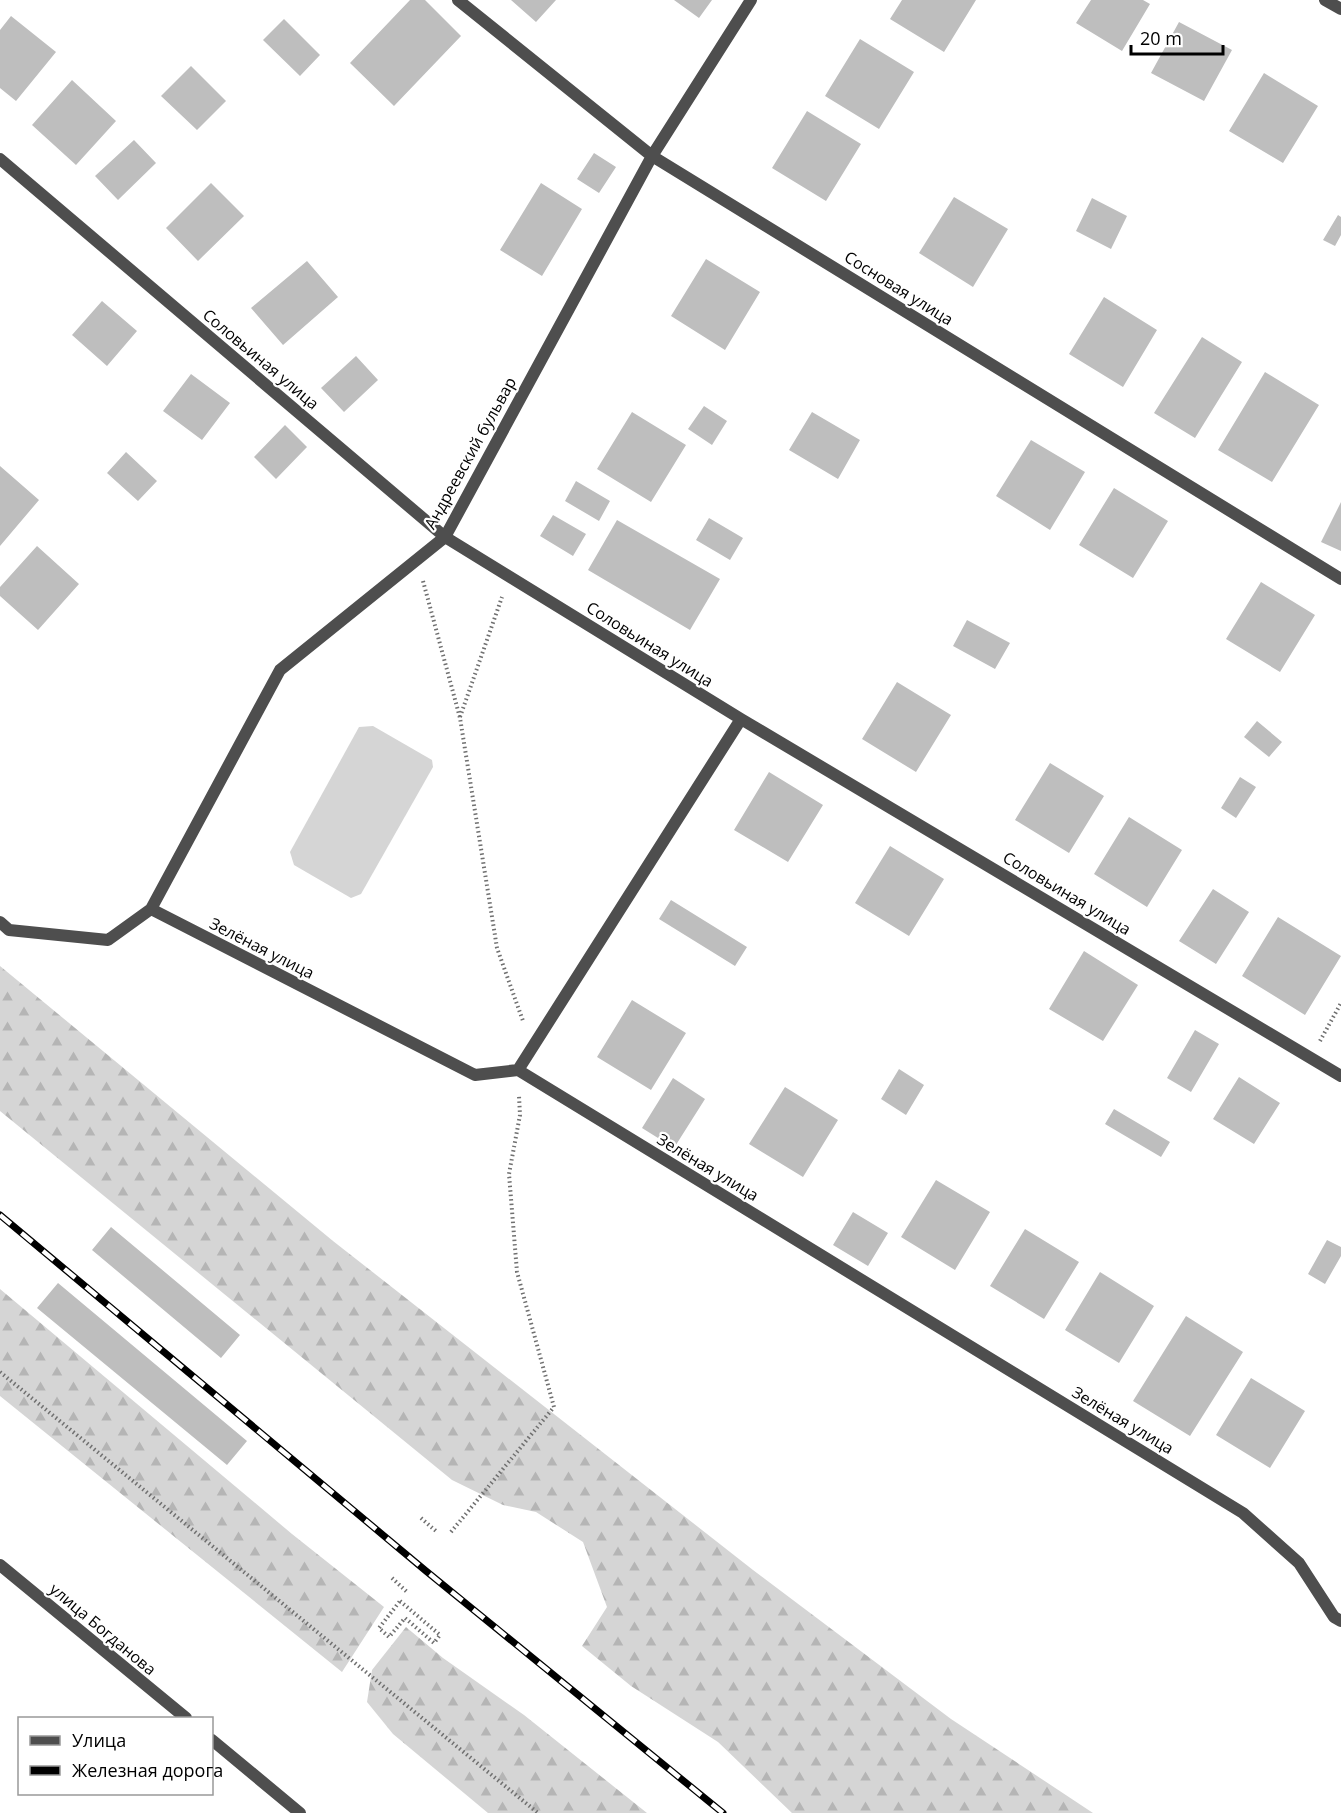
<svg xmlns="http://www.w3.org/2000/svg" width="1341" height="1813" font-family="'Open Sans',sans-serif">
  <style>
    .forest { fill: url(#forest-firs) }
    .pitch { fill: #d5d5d5 }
    .building { fill: #bebebe }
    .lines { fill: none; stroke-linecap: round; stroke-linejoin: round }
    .path { stroke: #707070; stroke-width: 4; stroke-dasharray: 1.5 3; stroke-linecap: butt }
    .minor { stroke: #4e4e4e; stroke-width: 12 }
    .tertiary { stroke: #4e4e4e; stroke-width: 12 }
    .rail-casing { stroke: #000; stroke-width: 7 }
    .rail { stroke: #fff; stroke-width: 4.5; stroke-dasharray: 14; stroke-linecap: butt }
    .labels { text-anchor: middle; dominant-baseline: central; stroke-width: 4.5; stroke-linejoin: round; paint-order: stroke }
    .street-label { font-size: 16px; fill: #000; stroke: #fff }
  </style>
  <defs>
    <pattern id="forest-firs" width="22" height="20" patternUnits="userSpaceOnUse" patternTransform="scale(1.5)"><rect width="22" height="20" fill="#d5d5d5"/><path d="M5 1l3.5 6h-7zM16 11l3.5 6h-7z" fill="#b5b5b5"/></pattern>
  </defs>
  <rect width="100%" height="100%" fill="#fff"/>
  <path class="forest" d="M0,966L333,1241L753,1570L951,1719L1093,1813H792L718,1742L631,1686L582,1646L607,1607L583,1542L536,1512L503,1505L452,1480L0,1111Z
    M0,1289L292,1534L384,1607L342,1672L0,1396Z
    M406,1627L443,1658L524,1715L647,1813H488L393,1734L367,1702L372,1670Z"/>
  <path class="pitch" d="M373,726L432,760L433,767L361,894L351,898L294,865L290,852L359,727Z"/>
  <path class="building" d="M410,0H425L461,36L394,106L350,63Z
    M511,0H556L536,22Z
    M674,0H712L699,18Z
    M902,0H976L944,52L890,19Z
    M1091,0H1143L1150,4L1122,51L1076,23Z
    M11,16L56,52L16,101L0,88V30Z
    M284,19L320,55L300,76L263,40Z
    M1179,22L1232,50L1204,101L1151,73Z
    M860,39L914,72L879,129L825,96Z
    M191,66L226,101L197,130L161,96Z
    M1264,73L1318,106L1283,163L1229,131Z
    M72,80L116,121L76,165L32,125Z
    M807,111L861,144L826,201L772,168Z
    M134,140L156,163L118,200L95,176Z
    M594,153L616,167L599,193L577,179Z
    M211,183L244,216L198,261L166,228Z
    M541,183L582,209L542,276L500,250Z
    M954,197L1008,229L973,287L919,253Z
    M1092,198L1127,216L1111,249L1076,231Z
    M1338,215L1341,217V235L1335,246L1323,240Z
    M706,259L760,292L725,350L671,316Z
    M307,261L338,297L283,345L251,308Z
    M1104,297L1157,330L1123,387L1069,354Z
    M102,301L137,331L107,366L72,335Z
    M1202,337L1242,362L1195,438L1154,413Z
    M356,356L378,380L344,412L321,388Z
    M1265,372L1319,405L1272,482L1218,450Z
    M191,374L230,403L202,440L163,411Z
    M704,406L727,421L712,445L688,429Z
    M632,412L686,445L651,502L597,469Z
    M812,412L860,440L838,479L789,450Z
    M285,425L307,447L276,479L254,457Z
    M1031,440L1085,472L1050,530L996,496Z
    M126,452L157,481L138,501L107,473Z
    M0,466L39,500L0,546Z
    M576,481L610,501L599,521L565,501Z
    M1114,488L1168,521L1133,578L1079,545Z
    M1341,502V551L1321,542Z
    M553,515L586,534L573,556L540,536Z
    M709,518L743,538L730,560L696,540Z
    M617,520L720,579L690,630L588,570Z
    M37,546L79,584L38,630L0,596V587Z
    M1261,582L1315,615L1280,672L1226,639Z
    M967,620L1010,643L995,669L953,646Z
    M897,682L951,715L916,772L862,739Z
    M1257,721L1282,742L1269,757L1244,737Z
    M1050,763L1104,796L1069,853L1015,820Z
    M769,772L823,805L788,862L734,830Z
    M1240,777L1256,787L1236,818L1221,808Z
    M1129,817L1182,850L1147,907L1094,874Z
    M890,846L944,879L909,936L855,903Z
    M1213,889L1249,912L1216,964L1179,941Z
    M671,900L747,947L735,966L659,919Z
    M1278,917L1341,956L1305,1015L1242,976Z
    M1084,951L1138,985L1103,1041L1049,1009Z
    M632,1000L686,1033L651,1090L597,1057Z
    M1195,1030L1219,1044L1191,1092L1167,1078Z
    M899,1069L924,1085L906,1115L881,1099Z
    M1239,1077L1280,1103L1254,1144L1213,1119Z
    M673,1078L705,1099L674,1148L642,1128Z
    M785,1087L838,1120L803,1177L749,1144Z
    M1114,1109L1170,1142L1161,1157L1105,1124Z
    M936,1180L990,1212L955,1270L901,1237Z
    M853,1212L888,1233L868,1266L833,1245Z
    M111,1227L240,1335L221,1358L92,1250Z
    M1025,1229L1079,1262L1044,1319L990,1286Z
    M1327,1240L1341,1247V1256L1325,1284L1308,1274Z
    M1100,1272L1154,1306L1119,1363L1065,1330Z
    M58,1283L247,1441L227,1465L37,1308Z
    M1186,1316L1243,1352L1190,1436L1133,1401Z
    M1251,1378L1305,1411L1270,1468L1216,1435Z"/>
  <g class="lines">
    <path class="path" d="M423,581L460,718L497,948L523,1021
      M460,717L502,597
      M1320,1041L1341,1003
      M0,1372L538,1813
      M421,1518L437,1532
      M451,1532L554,1407L517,1272L509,1174L520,1115L519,1096
      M392,1578L407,1592
      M400,1601L440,1635L434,1643L405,1618L389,1637L379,1628Z"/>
    <path class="minor" d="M458,0L652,156L1341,579
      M0,159L445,537L741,719L1341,1076
      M151,909L280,670L445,537L652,156L751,0
      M0,922L9,930L108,940L151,909L475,1075L518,1070L1243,1513L1299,1563L1334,1617L1341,1621
      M518,1070L741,719
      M0,1565L186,1718
      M212,1740L300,1813"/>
    <path class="tertiary" d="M1325,0L1341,9"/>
    <g class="rail-casing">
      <path id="rail" d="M0,1215L426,1571L723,1813"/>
    </g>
    <use href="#rail" class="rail"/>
  </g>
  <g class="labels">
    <g class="street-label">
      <text transform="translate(899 288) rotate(32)">Сосновая улица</text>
      <text transform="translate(261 359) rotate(40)">Соловьиная улица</text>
      <text transform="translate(470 453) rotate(-61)">Андреевский бульвар</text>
      <text transform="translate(650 644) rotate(32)">Соловьиная улица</text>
      <text transform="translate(1067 893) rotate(31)">Соловьиная улица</text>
      <text transform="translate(262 948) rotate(27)">Зелёная улица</text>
      <text transform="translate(708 1167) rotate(31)">Зелёная улица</text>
      <text transform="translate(1123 1420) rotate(31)">Зелёная улица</text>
      <text transform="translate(103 1629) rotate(40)">улица Богданова</text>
    </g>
  </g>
  <rect x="18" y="1717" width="195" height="78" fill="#ffffff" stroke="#999999" stroke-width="1.5"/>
  <rect x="30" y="1736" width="30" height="9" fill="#4e4e4e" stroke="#999999" stroke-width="1.5"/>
  <text x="72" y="1747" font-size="18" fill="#000000">Улица</text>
  <rect x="30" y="1766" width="30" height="9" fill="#000000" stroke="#999999" stroke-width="1.5"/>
  <text x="72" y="1777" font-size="18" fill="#000000">Железная дорога</text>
  <path d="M1131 45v9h92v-9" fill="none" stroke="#000000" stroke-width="3"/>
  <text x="1140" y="45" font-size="18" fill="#000000" stroke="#ffffff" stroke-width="4.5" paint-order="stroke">20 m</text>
</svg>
